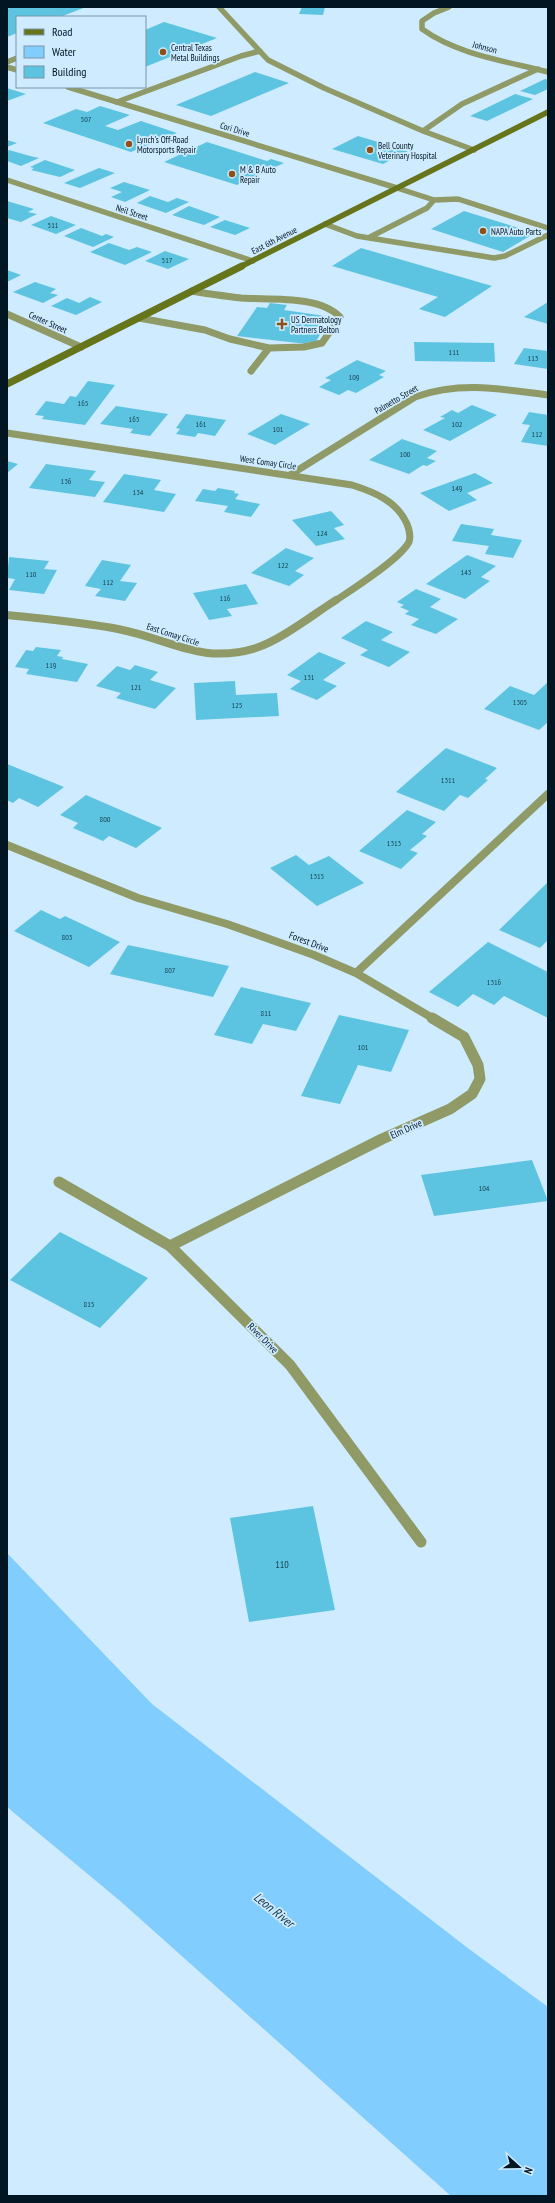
<svg xmlns="http://www.w3.org/2000/svg" width="555" height="2203" font-family="'PT Sans Narrow',sans-serif">
  <style>
    .water { fill: #80cdfe }
    .building { fill: #5cc4e0 }
    .lines { fill: none; stroke-linecap: round; stroke-linejoin: round }
    .lane-far1 { stroke: #8f9a66; stroke-width: 5.5 }
    .lane { stroke: #8f9a66; stroke-width: 7 }
    .street-far3 { stroke: #8f9a66; stroke-width: 5.5 }
    .street-far2 { stroke: #8f9a66; stroke-width: 7 }
    .street-far1 { stroke: #8f9a66; stroke-width: 8 }
    .street { stroke: #8f9a66; stroke-width: 11 }
    .secondary-far1 { stroke: #66741b; stroke-width: 5.5 }
    .secondary { stroke: #66741b; stroke-width: 7 }
    .poi-dot { fill: #8e5016; stroke: #cfebff; stroke-width: 1.5 }
    .labels { text-anchor: middle; dominant-baseline: central; stroke-width: 3.5; stroke-linejoin: round; paint-order: stroke }
    .number-label { font-size: 8px; fill: #184152 }
    .far-poi-label { font-size: 9px; fill: #011523; stroke: #cfebff; text-anchor: start }
    .far-street-label { font-size: 9px; fill: #011523; stroke: #cfebff }
    .street-label { font-size: 10px; fill: #011523; stroke: #cfebff }
    .near-number-label { font-size: 10px; fill: #184152 }
    .near-water-label { font-size: 13px; font-style: italic; fill: #15374b; stroke: #cfebff }
  </style>
  <rect width="100%" height="100%" fill="#cfebff"/>
  <path class="water" d="M7,1553L152,1704L469,1949L548,2007V2196H451L119,1900L7,1807Z"/>
  <path class="building" d="M12,7H86L60,17H17V33L7,37V9Z
    M302,7H325L323,15L299,14Z
    M164,22L217,38L145,67V30Z
    M255,72L289,83L211,116L176,105Z
    M545,79L548,80V89L535,95L520,91Z
    M7,88L26,94L7,101Z
    M515,94L533,99L487,121L470,116Z
    M100,106L130,115L105,126L118,130L141,121L177,133L131,152L43,123L76,109L87,112Z
    M358,136L408,151L383,164L332,149Z
    M7,140L17,143L7,147Z
    M207,142L267,161L271,159L284,163L237,185L164,162Z
    M9,150L30,156L39,158L21,166L7,161V151Z
    M45,160L75,170L60,177L31,170L34,168L30,167Z
    M99,168L115,173L80,188L64,183Z
    M124,182L150,190L125,202L111,197L122,192L110,188Z
    M150,196L168,202L177,198L189,202L166,213L137,203Z
    M7,201L34,209L28,212L37,214L21,222L7,218Z
    M189,206L220,217L204,225L172,215Z
    M464,211L535,233L503,252L431,229Z
    M51,216L76,225L56,234L31,225Z
    M225,220L250,228L235,235L210,227Z
    M81,228L102,236L106,234L114,237L93,247L64,236Z
    M109,243L129,250L137,247L152,252L125,265L90,252Z
    M361,248L492,286L445,317L419,309L438,297L332,266Z
    M165,251L189,259L168,269L145,261Z
    M7,270L21,275L7,282Z
    M35,282L56,289L50,293L58,295L43,303L13,292Z
    M90,297L102,302L76,315L51,306L67,298L79,303Z
    M548,302V324L524,317Z
    M270,303L287,305L284,310L325,316L314,332L321,333L315,343L308,342L307,344L237,336L257,307L267,308Z
    M414,342L494,343L495,362L415,361Z
    M524,348L548,351V369L514,364Z
    M357,360L386,371L379,375L384,377L356,393L348,390L339,395L319,387L331,380L325,378Z
    M88,381L115,385L85,425L42,419L44,416L35,415L46,401L64,404L70,396L76,397Z
    M472,405L497,415L450,441L423,430L445,418L440,417L452,410L458,413Z
    M116,406L168,414L150,436L130,433L133,429L100,424Z
    M529,412L548,415V446L521,442L530,425L522,424Z
    M186,414L226,420L215,436L198,433L195,437L176,434L180,429L176,428Z
    M281,414L310,424L275,445L247,434Z
    M402,439L437,451L427,458L436,461L427,466L423,465L409,474L369,460Z
    M7,461L18,464L7,473Z
    M46,464L96,471L89,480L105,482L95,497L29,488Z
    M475,473L493,483L467,493L477,500L449,511L420,493Z
    M124,474L161,480L154,490L176,494L164,512L103,502Z
    M218,488L235,491L234,493L239,494L235,499L260,504L251,517L224,512L228,506L195,501L203,489L215,491Z
    M331,511L344,525L334,528L345,539L316,546L292,520Z
    M461,524L494,529L491,535L522,540L513,558L485,554L489,546L452,541Z
    M286,548L314,558L295,571L304,575L289,586L251,573Z
    M467,555L496,566L481,577L490,581L465,599L426,584Z
    M9,557L49,561L44,569L57,570L44,594L9,590L15,579L7,578Z
    M102,560L131,565L120,581L137,583L125,601L95,596L101,589L85,586Z
    M246,584L258,604L227,609L232,616L209,620L193,593Z
    M416,589L441,599L430,607L458,619L436,634L411,625L419,619L405,614L409,611L400,607L404,605L397,602Z
    M366,621L393,632L381,640L410,652L389,667L360,655L368,650L341,638Z
    M36,647L61,650L57,656L63,657L62,659L88,664L77,682L26,674L29,669L15,667L26,650L33,651Z
    M319,652L346,663L323,680L337,686L317,700L290,689L301,681L287,675Z
    M135,665L158,672L150,680L176,688L155,709L116,698L121,693L96,686L117,666L130,670Z
    M235,681L236,695L277,693L279,716L196,720L194,683Z
    M548,682V722L539,730L484,709L510,686L534,695Z
    M446,748L497,768L485,779L488,780L468,798L460,795L444,811L396,792Z
    M7,764L64,787L38,807L19,798L13,803L7,800Z
    M86,795L162,828L136,848L109,836L103,841L73,828L78,823L60,815Z
    M407,810L436,822L422,834L427,836L410,850L418,853L401,869L359,851Z
    M296,855L309,865L329,856L364,883L317,906L270,868Z
    M548,882V940L540,948L499,930Z
    M41,910L60,919L65,916L120,942L89,967L14,931Z
    M488,942L548,972V1018L504,996L494,1005L473,994L458,1007L429,992Z
    M128,945L229,966L213,997L110,974Z
    M241,987L311,1003L296,1031L263,1024L252,1044L214,1035Z
    M339,1015L409,1030L391,1072L358,1065L340,1104L301,1096Z
    M532,1160L548,1201L434,1216L421,1175Z
    M60,1232L148,1278L100,1328L10,1280Z
    M313,1506L335,1610L249,1622L230,1518Z"/>
  <g class="lines">
    <path class="lane-far1" d="M219,7L268,60L324,88L423,131
      M7,62L17,58
      M117,102L241,56L260,51
      M474,150L423,131L462,104L538,69
      M397,188L434,200L458,199L548,228
      M325,224L357,236L494,258L505,256L548,235
      M370,237L427,208L434,200"/>
    <path class="lane" d="M192,291C208,294 225,296 241,298C270,300 319,295 340,317L322,343L304,347L269,348
      M139,318L205,330L230,339L269,348L251,371"/>
    <path class="street-far3" d="M449,7L434,13L422,21V29C458,55 506,61 548,72
      M7,67L17,70
      M68,87L397,188
      M7,180L253,261"/>
    <path class="street-far2" d="M7,314L81,347
      M7,433L352,485C374,492 397,501 407,524C409,529 411,536 409,542C400,559 353,589 335,601
      M290,475L415,397C460,381 502,389 548,395"/>
    <path class="street-far1" d="M7,615C44,619 81,622 118,629C170,639 201,665 256,648C281,640 314,614 336,600
      M7,845L138,898L227,924L314,955L356,973L434,1019
      M356,973L548,794"/>
    <path class="street" d="M59,1182L170,1246L290,1365L421,1542
      M170,1246L382,1139L450,1109L472,1094L480,1079L478,1065L464,1037L432,1018"/>
    <path class="secondary-far1" d="M240,267L548,112"/>
    <path class="secondary" d="M7,384L242,266"/>
  </g>
  <g class="poi-dot">
    <circle cx="163" cy="52" r="4"/>
    <circle cx="129" cy="144" r="4"/>
    <circle cx="370" cy="150" r="4"/>
    <circle cx="232" cy="174" r="4"/>
    <circle cx="483" cy="231" r="4"/>
    <path d="M280 318h4v4h4v4h-4v4h-4v-4h-4v-4h4z"/>
  </g>
  <g class="labels">
    <g class="number-label">
      <text x="86" y="119">507</text>
      <text x="53" y="225">511</text>
      <text x="167" y="260">517</text>
      <text x="454" y="352">111</text>
      <text x="533" y="358">113</text>
      <text x="354" y="377">109</text>
      <text x="83" y="403">165</text>
      <text x="134" y="419">163</text>
      <text x="201" y="424">161</text>
      <text x="457" y="424">102</text>
      <text x="278" y="429">101</text>
      <text x="537" y="434">112</text>
      <text x="405" y="454">100</text>
      <text x="66" y="481">136</text>
      <text x="457" y="488">149</text>
      <text x="138" y="492">134</text>
      <text x="322" y="533">124</text>
      <text x="283" y="565">122</text>
      <text x="466" y="572">143</text>
      <text x="31" y="574">110</text>
      <text x="108" y="582">112</text>
      <text x="225" y="598">116</text>
      <text x="51" y="665">119</text>
      <text x="309" y="677">131</text>
      <text x="136" y="687">121</text>
      <text x="520" y="702">1305</text>
      <text x="237" y="705">125</text>
      <text x="448" y="780">1311</text>
      <text x="105" y="819">800</text>
      <text x="394" y="843">1313</text>
      <text x="317" y="876">1315</text>
      <text x="67" y="937">803</text>
      <text x="170" y="970">807</text>
      <text x="494" y="982">1316</text>
      <text x="266" y="1013">811</text>
      <text x="363" y="1047">101</text>
      <text x="484" y="1188">104</text>
      <text x="89" y="1304">815</text>
    </g>
    <g class="far-poi-label">
      <text x="171" y="47">Central Texas<tspan x="171" dy="10">Metal Buildings</tspan></text>
      <text x="137" y="139">Lynch's Off-Road<tspan x="137" dy="10">Motorsports Repair</tspan></text>
      <text x="378" y="145">Bell County<tspan x="378" dy="10">Veterinary Hospital</tspan></text>
      <text x="240" y="169">M &amp; B Auto<tspan x="240" dy="10">Repair</tspan></text>
      <text x="491" y="231">NAPA Auto Parts</text>
      <text x="291" y="319">US Dermatology<tspan x="291" dy="10">Partners Belton</tspan></text>
    </g>
    <g class="far-street-label">
      <text transform="translate(485 47) rotate(15)">Johnson</text>
      <text transform="translate(235 129) rotate(17)">Cori Drive</text>
      <text transform="translate(132 212) rotate(18)">Neil Street</text>
      <text transform="translate(274 240) rotate(-27)">East 6th Avenue</text>
      <text transform="translate(48 322) rotate(24)">Center Street</text>
      <text transform="translate(396 399) rotate(-30)">Palmetto Street</text>
      <text transform="translate(268 462) rotate(8)">West Comay Circle</text>
      <text transform="translate(173 634) rotate(18)">East Comay Circle</text>
    </g>
    <g class="street-label">
      <text transform="translate(309 942) rotate(21)">Forest Drive</text>
      <text transform="translate(406 1129) rotate(-24)">Elm Drive</text>
      <text transform="translate(263 1338) rotate(45)">River Drive</text>
    </g>
    <g class="near-number-label">
      <text x="282" y="1564">110</text>
    </g>
    <g class="near-water-label">
      <text transform="translate(274 1910) rotate(39)">Leon River</text>
    </g>
  </g>
  <rect width="555" height="2203" fill="none" stroke="#011523" stroke-width="16"/>
  <rect x="16" y="16" width="130" height="72" fill="#cfebff" stroke="#7d95a7"/>
  <rect x="24" y="29" width="20" height="6" fill="#66741b" stroke="#7d95a7"/>
  <text x="52" y="36" font-size="12" fill="#011523">Road</text>
  <rect x="24" y="46" width="20" height="12" fill="#80cdfe" stroke="#7d95a7"/>
  <text x="52" y="56" font-size="12" fill="#011523">Water</text>
  <rect x="24" y="66" width="20" height="12" fill="#5cc4e0" stroke="#7d95a7"/>
  <text x="52" y="76" font-size="12" fill="#011523">Building</text>
  <g transform="translate(519 2167) rotate(111)" stroke="#cfebff" stroke-width="3" paint-order="stroke">
  <path d="M0-3L7 15L0 10L-7 15Z" fill="#011523"/>
  <text y="-6" font-size="11" font-weight="bold" text-anchor="middle" fill="#011523">N</text>
  </g>
</svg>
